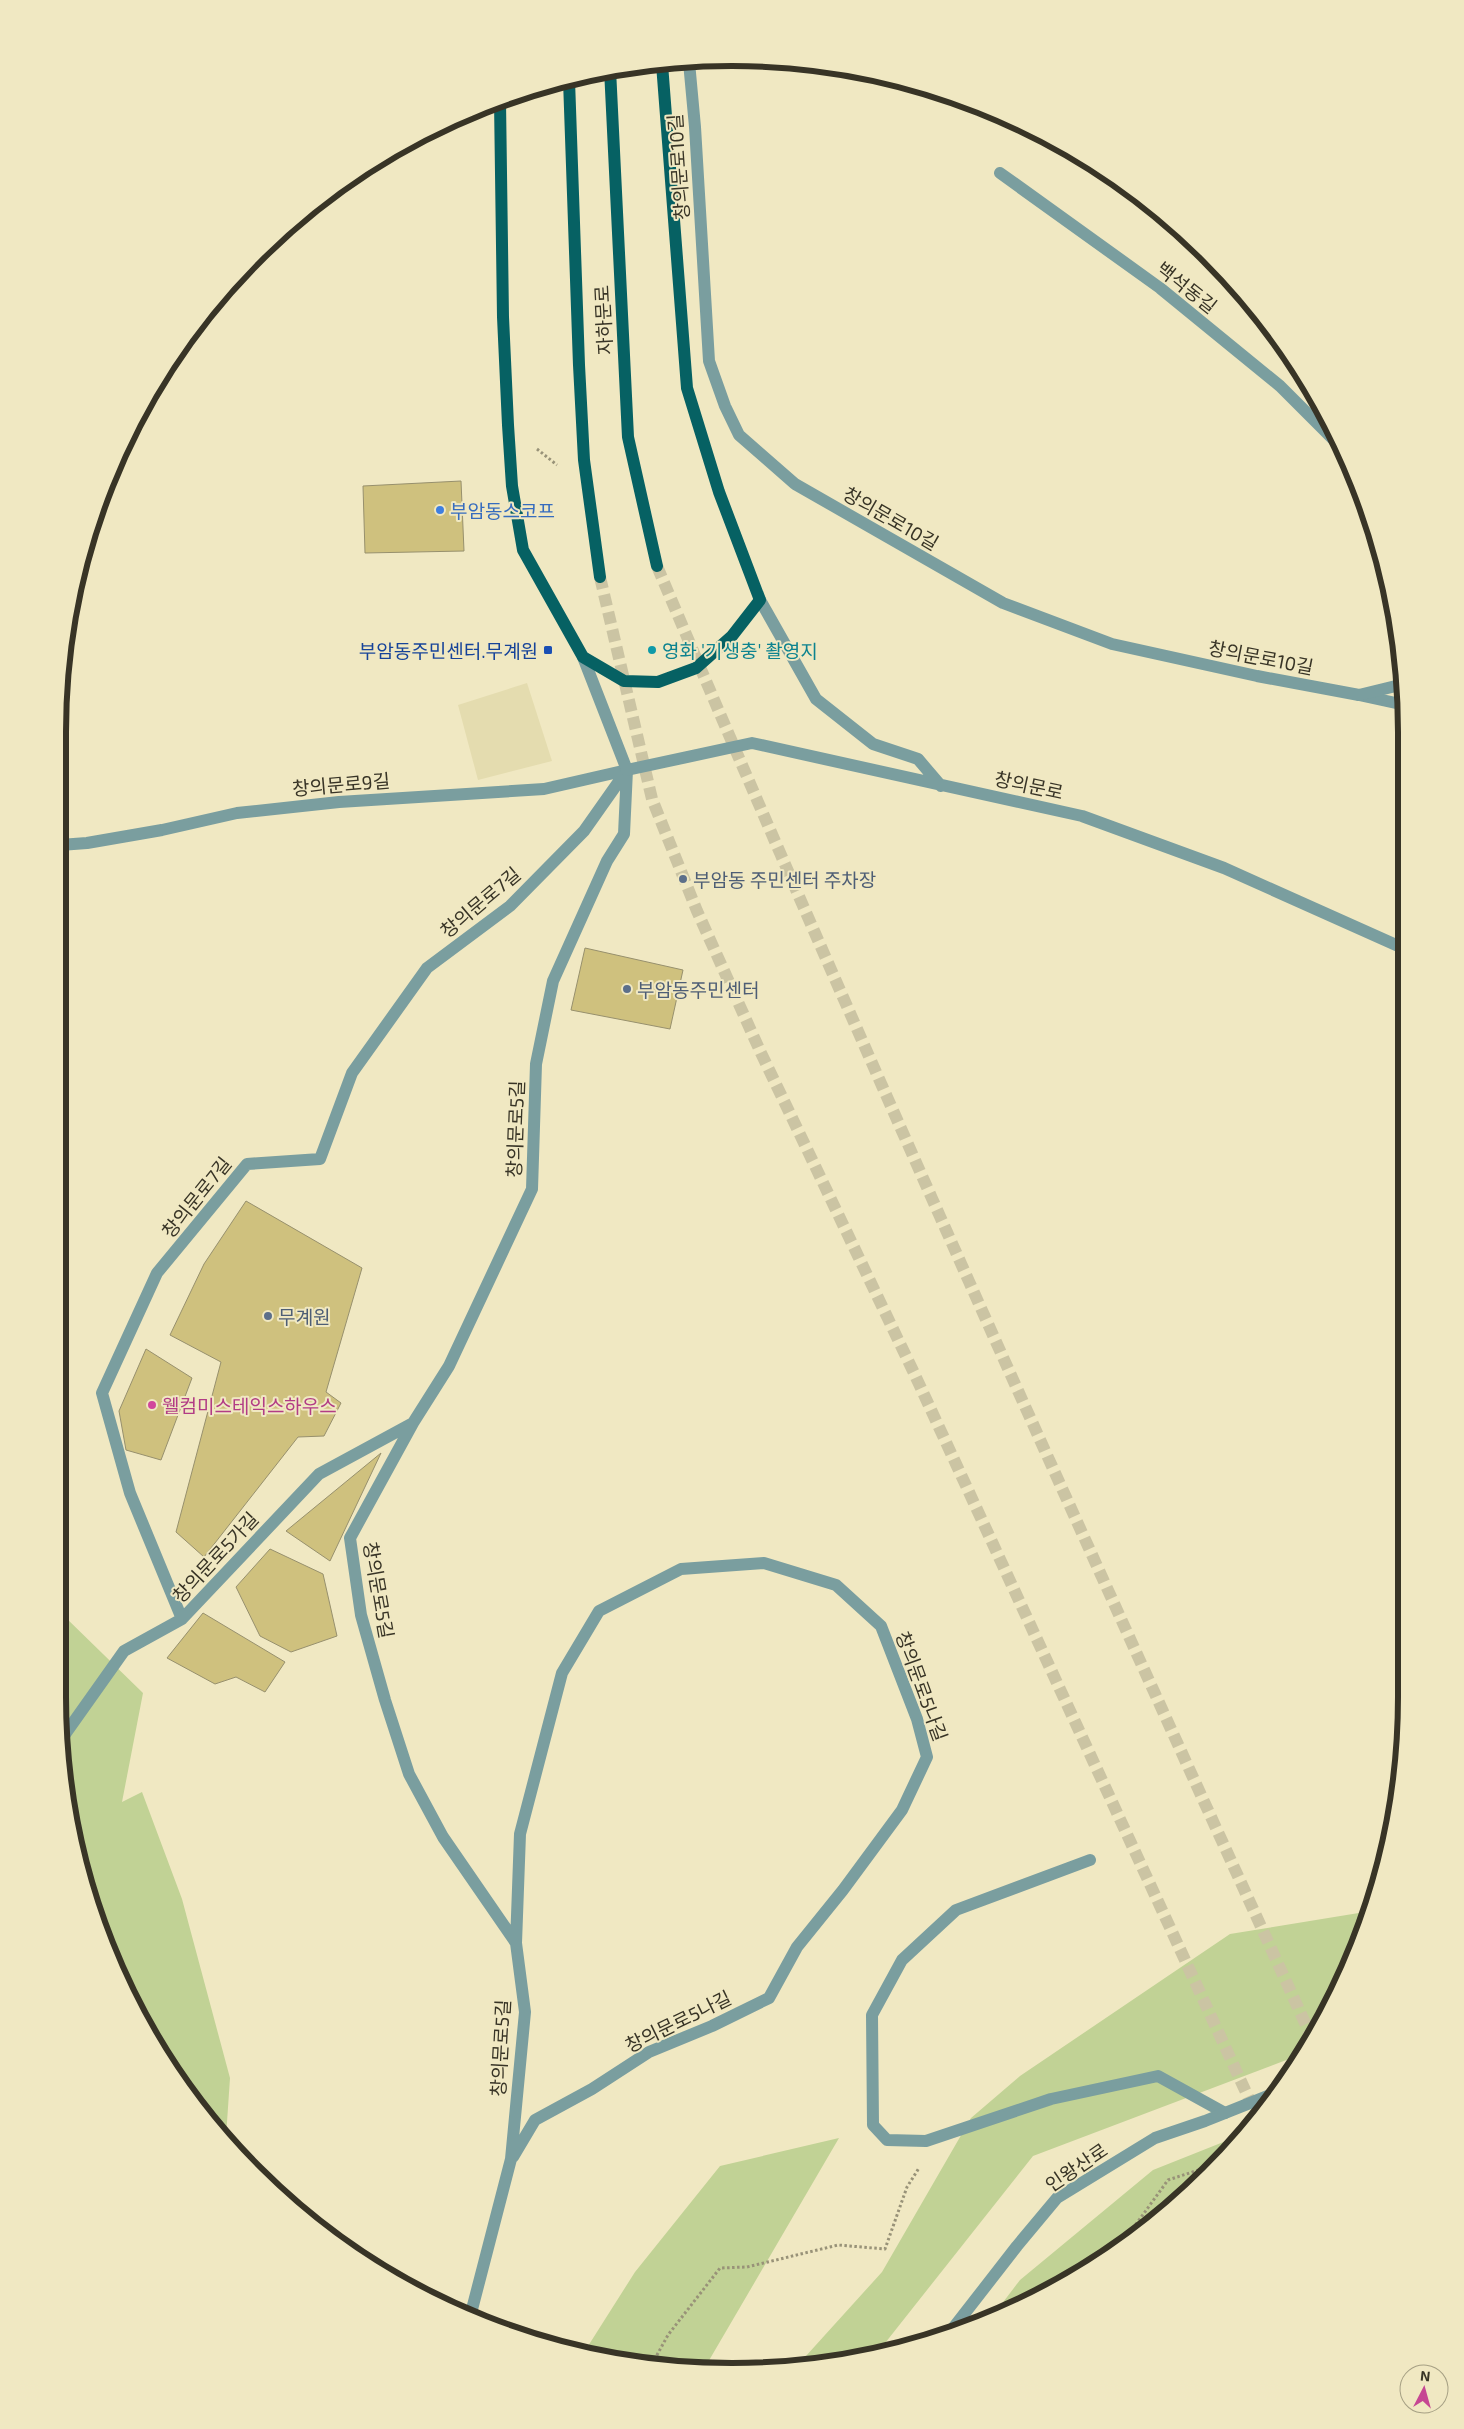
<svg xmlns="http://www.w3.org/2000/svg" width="1464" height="2429" font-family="'Exo 2','Noto Sans KR',sans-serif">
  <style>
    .built { fill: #e4dcaf }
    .green { fill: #c1d295 }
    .building { fill: #cfc17e; stroke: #97906d }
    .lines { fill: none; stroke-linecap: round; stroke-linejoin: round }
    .primary-tunnel { stroke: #cbc4a3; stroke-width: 12; stroke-dasharray: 12 6; stroke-linecap: butt }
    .path { stroke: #989278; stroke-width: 3; stroke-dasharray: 2.5 2.5; stroke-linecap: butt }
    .service { stroke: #7a9e9f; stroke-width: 12 }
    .minor { stroke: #7a9e9f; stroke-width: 12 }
    .tertiary { stroke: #7a9e9f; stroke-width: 12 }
    .primary { stroke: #066163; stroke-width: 12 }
    .shop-dot { fill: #3f7fe0; stroke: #f0e8c2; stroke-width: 2 }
    .transit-dot { fill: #1a4fb4; stroke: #f0e8c2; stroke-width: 2 }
    .culture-dot { fill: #0f9aa8; stroke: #f0e8c2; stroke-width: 2 }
    .service-dot { fill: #5c6f8a; stroke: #f0e8c2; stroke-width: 2 }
    .hotel-dot { fill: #d1479c; stroke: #f0e8c2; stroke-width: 2 }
    .labels { text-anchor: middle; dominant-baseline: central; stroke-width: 4; stroke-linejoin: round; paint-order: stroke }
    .street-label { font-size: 19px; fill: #383426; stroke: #f0e8c2 }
    .shop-label { font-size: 19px; fill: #366cbe; stroke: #f0e8c2; text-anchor: start }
    .transit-label { font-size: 19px; fill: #164399; stroke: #f0e8c2; text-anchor: end }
    .culture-label { font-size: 19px; fill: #0d838f; stroke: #f0e8c2; text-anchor: start }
    .service-label { font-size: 19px; fill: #4e5e75; stroke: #f0e8c2; text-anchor: start }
    .hotel-label { font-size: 19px; fill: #b23c85; stroke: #f0e8c2; text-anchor: start }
    .rim { fill: none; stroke: #383426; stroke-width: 6 }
  </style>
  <rect width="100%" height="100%" fill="#f0e8c2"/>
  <path class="built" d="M527,683L552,761L478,780L458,705Z"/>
  <path class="green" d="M63,1615L143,1693L122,1802L142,1792L182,1899L230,2078L226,2137L197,2107L127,1996L93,1914L63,1785Z
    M1371,1911L1302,2054L1033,2156L878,2352L820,2366L796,2367L882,2272L971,2118L1020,2076L1230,1934Z
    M1241,2135C1230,2148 1221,2162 1209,2173C1155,2231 1064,2288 991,2318L1020,2280L1153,2170Z
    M839,2138L704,2369L601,2359L583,2354L635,2272L720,2166Z"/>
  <path class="building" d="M461,481L464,551L365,553L363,486Z
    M585,948L683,970L670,1029L571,1010Z
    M246,1201L362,1268L326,1392L341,1403L324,1436L298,1437L204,1557L176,1532L221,1362L170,1335L204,1264Z
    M146,1349L192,1378L161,1460L126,1450L119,1411Z
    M381,1453L330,1561L286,1531Z
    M270,1549L323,1574L337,1636L291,1652L260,1636L236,1587Z
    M203,1613L285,1662L265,1692L236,1677L215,1684L167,1658Z"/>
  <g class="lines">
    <path class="primary-tunnel" d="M657,566C866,1060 1088,1548 1311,2036
      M600,577L652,799L697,911L761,1053L914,1373L1257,2116"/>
    <path class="path" d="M537,449L557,465
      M1121,2245L1168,2180L1217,2164
      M652,2364L668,2335L720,2268L747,2267L838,2245L885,2249L907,2187L919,2168"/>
    <path class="service" d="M1359,695L1405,705
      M1090,1860L956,1910L902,1960L872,2015L873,2125L887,2140L926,2141L1051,2099L1158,2076L1225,2113"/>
    <path class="minor" d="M689,62L695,127L709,361L725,406L739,435L795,484L1003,603L1112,644L1257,676L1359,695L1404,684
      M1000,173L1160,288L1280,386L1339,445
      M60,845L87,843L162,830L237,813L339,802L544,789L627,770
      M182,1619L130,1493L102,1393L157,1273L247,1164L320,1159L352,1073L427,968L510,906L584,831L627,770
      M63,1737L124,1651L182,1619L319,1474L413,1423
      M513,2157L535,2120L592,2089L649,2052L712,2026L769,1998L797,1947L843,1890L902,1810L927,1757L917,1719L881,1626L836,1585L764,1563L681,1569L599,1611L562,1673L520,1834L516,1943
      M470,2317L511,2159L525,2012L516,1943L443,1837L409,1774L385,1700L361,1615L350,1538L413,1423L449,1366L532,1189L536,1064L553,981L607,861L624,834L627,770"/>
    <path class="tertiary" d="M760,600L816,699L873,744L918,759L941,786
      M583,657L627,770L752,743L1082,816L1224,868L1405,949
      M947,2336L1017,2246L1057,2198L1155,2138L1205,2121L1275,2093"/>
    <path class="primary" d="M610,69L628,437L657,566
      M569,80L579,365L584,460L600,577
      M500,101L503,317L508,425L512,486L523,550L583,657L624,681L658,682L696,668L732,636L760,600L719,492L687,388L662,64"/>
  </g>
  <circle class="shop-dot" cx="440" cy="510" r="5"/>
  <rect class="transit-dot" x="543" y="645" width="10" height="10" rx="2.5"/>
  <circle class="culture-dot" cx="652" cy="650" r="5"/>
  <g class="service-dot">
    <circle cx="683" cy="879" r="5"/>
    <circle cx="627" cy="989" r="5"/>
    <circle cx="268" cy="1316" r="5"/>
  </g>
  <circle class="hotel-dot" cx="152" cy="1405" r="5"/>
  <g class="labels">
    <g class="street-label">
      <text transform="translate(678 167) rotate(-94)">창의문로10길</text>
      <text transform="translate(1187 287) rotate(38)">백석동길</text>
      <text transform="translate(603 320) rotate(-93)">자하문로</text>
      <text transform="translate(891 518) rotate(30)">창의문로10길</text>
      <text transform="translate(1261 657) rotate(11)">창의문로10길</text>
      <text transform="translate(341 784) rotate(-5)">창의문로9길</text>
      <text transform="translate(1029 785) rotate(12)">창의문로</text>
      <text transform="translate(480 902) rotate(-40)">창의문로7길</text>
      <text transform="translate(515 1129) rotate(-88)">창의문로5길</text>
      <text transform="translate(196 1197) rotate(-51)">창의문로7길</text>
      <text transform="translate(215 1557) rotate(-47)">창의문로5가길</text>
      <text transform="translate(379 1590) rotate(80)">창의문로5길</text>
      <text transform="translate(922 1686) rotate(70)">창의문로5나길</text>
      <text transform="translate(678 2021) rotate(-26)">창의문로5나길</text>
      <text transform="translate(500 2048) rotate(-87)">창의문로5길</text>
      <text transform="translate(1076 2167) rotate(-34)">인왕산로</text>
    </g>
    <g class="shop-label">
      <text x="450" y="510">부암동스코프</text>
    </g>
    <g class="transit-label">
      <text x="538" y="650">부암동주민센터.무계원</text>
    </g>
    <g class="culture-label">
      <text x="662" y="650">영화 '기생충' 촬영지</text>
    </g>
    <g class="service-label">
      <text x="693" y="879">부암동 주민센터 주차장</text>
      <text x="637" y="989">부암동주민센터</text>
      <text x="278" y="1316">무계원</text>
    </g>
    <g class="hotel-label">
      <text x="162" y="1405">웰컴미스테익스하우스</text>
    </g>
  </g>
  <path d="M0 0H1464V2429H0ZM732 66H732A666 666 0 0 1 1398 732V1697A666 666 0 0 1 732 2363H732A666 666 0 0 1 66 1697V732A666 666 0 0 1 732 66Z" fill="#f0e8c2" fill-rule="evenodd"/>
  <path class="rim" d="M732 66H732A666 666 0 0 1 1398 732V1697A666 666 0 0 1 732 2363H732A666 666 0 0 1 66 1697V732A666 666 0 0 1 732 66Z"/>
  <g transform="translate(1424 2389) rotate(6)"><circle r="24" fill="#f0e8c2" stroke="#a6a084"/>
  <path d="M0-4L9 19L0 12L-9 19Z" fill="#c64793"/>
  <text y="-8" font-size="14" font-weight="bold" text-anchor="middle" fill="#383426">N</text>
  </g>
</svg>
